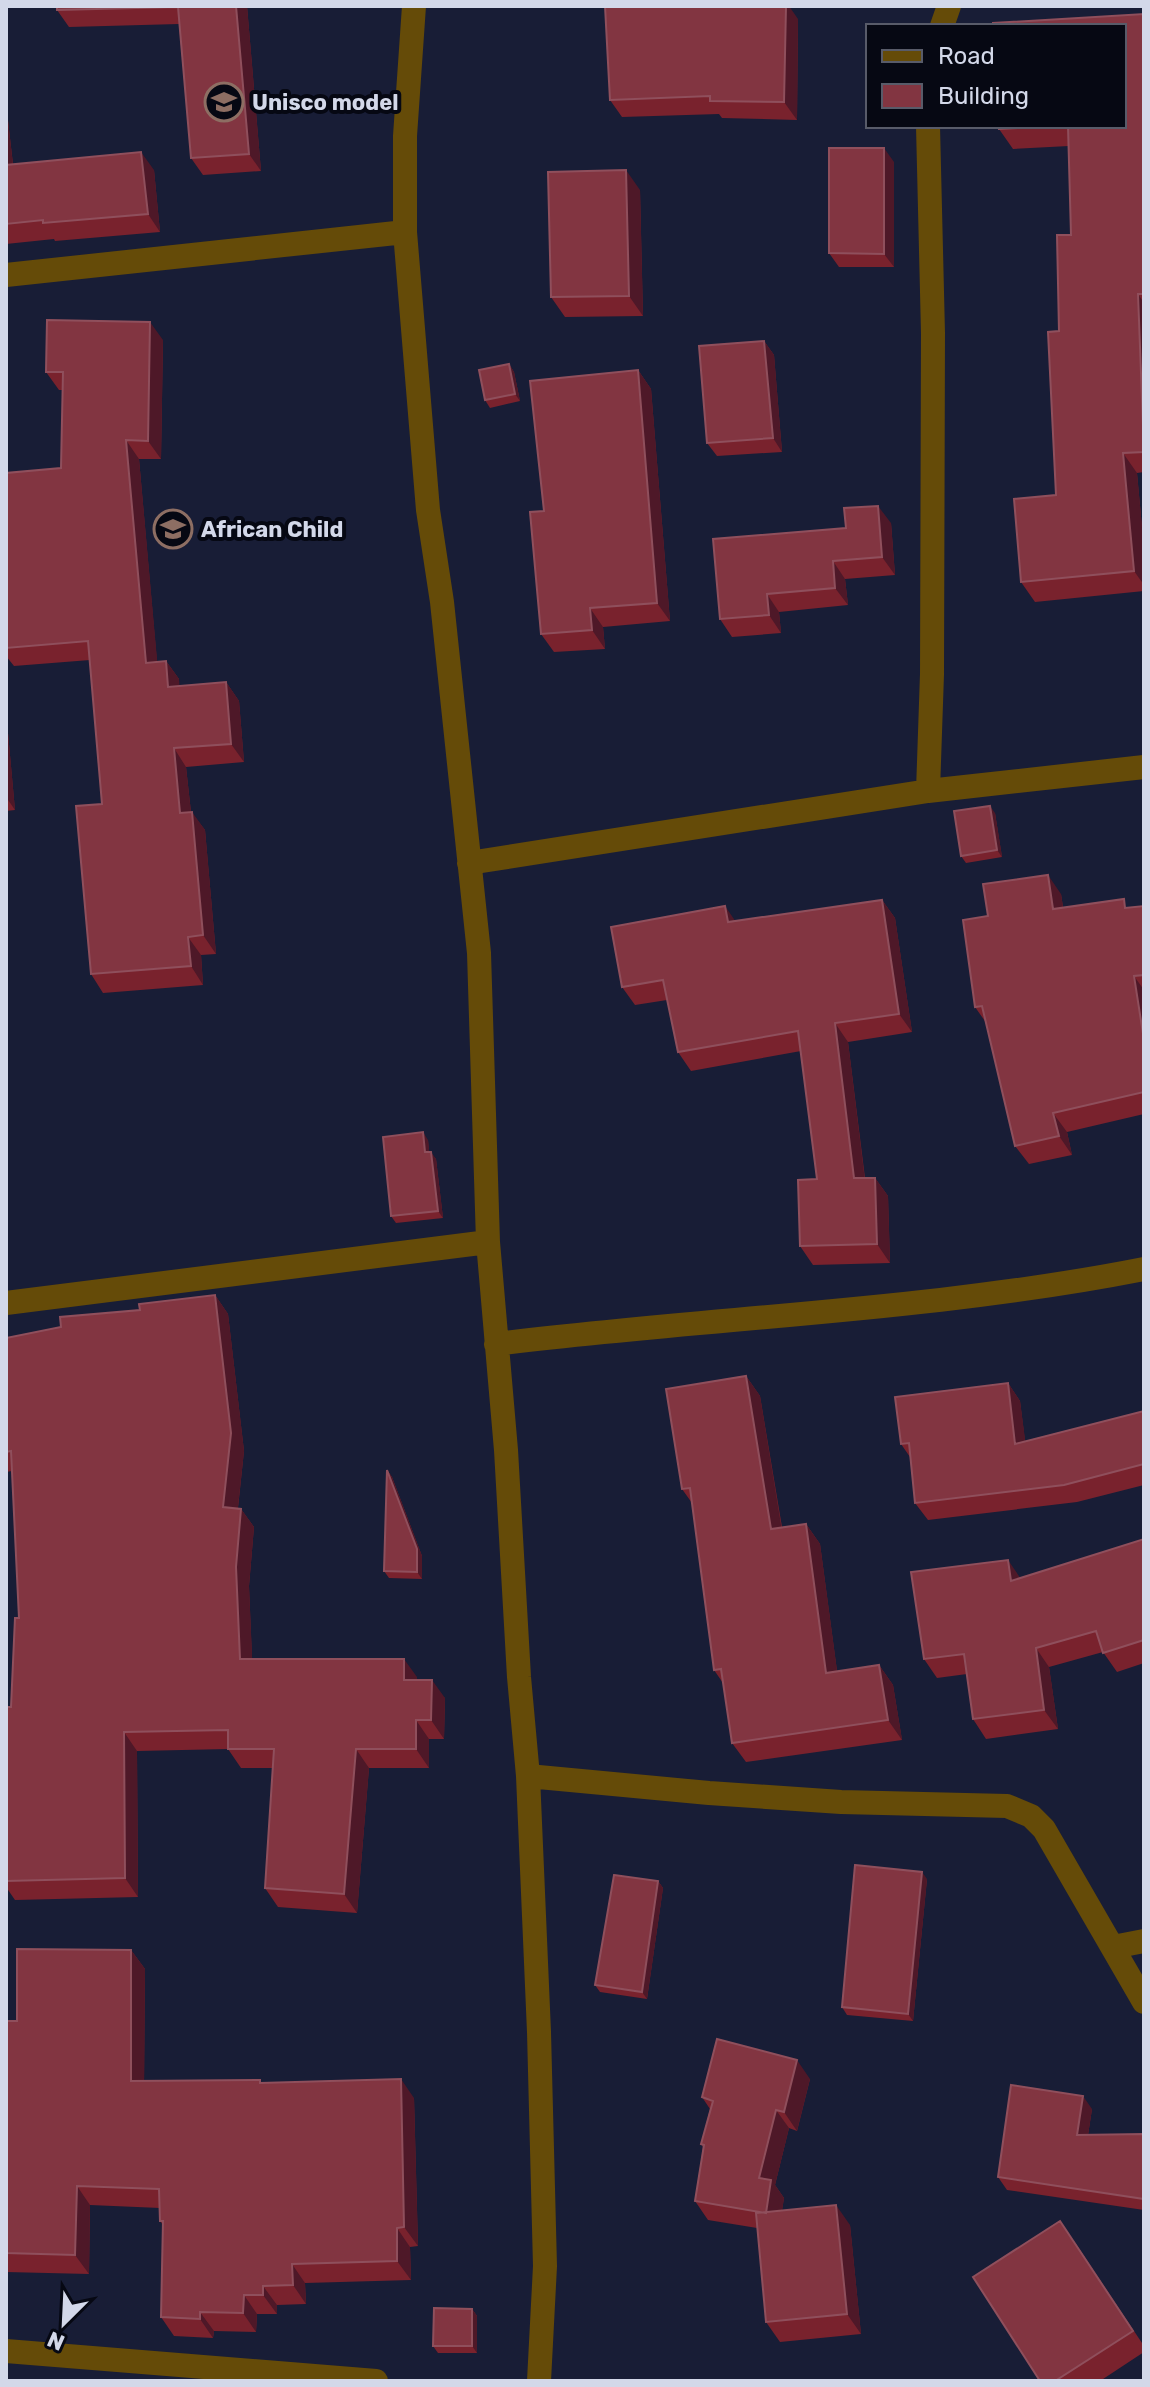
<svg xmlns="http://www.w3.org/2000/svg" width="1150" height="2387" font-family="Rubik,sans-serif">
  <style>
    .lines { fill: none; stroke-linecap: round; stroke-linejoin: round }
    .minor { stroke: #654b08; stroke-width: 24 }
    .wall { fill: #79222d }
    .shaded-wall { fill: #4e1828 }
    .building { fill: #823541; stroke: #8f4f5c; stroke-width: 2 }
    .labels { text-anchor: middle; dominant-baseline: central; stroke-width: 8; stroke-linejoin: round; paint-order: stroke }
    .poi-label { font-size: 22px; font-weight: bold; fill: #d3d8e9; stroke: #060813; text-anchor: start }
  </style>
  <rect width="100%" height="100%" fill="#181d36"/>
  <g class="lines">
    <path class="minor" d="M414,6L405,136V232L428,510L442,602L479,953L488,1242L506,1450L519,1677L528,1776L539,2032L545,2266L539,2381
      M942,26L949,6
      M6,275L405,232
      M928,791L932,674L933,333L928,126
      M469,863L928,791L1144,767
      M6,1303L488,1242
      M496,1344C712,1317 931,1311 1144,1269
      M528,1776L709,1793L841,1802L1007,1806L1031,1816L1044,1829L1144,2002
      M1113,1947L1144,1941
      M6,2351L376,2381"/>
  </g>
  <path class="wall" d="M57,6H247L261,171L203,175L191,158L179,24L69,27L57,10Z
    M1144,14V472L1137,473L1144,549V591L1035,602L1021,582L1056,495L1059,331L1071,235L1069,146L1013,149L999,129V126H1124Z
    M798,19L797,120L722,118L719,114L622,117L610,100Z
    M6,103L13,164L154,170L160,232L55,241L54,239L6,244Z
    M894,162V267H839L829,253Z
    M640,190L643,316L565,317L551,297Z
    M163,340L161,459H139L157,662L166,661L179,679V686L226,682L239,701L244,762L186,767L191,812L205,830L216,954L201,955L203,985L103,993L91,974L102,804L90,660L14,666L6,656V473L61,468L63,390H59L46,372Z
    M764,341L774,355L782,452L717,456L707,443Z
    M509,364L514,372L520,401L490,408L485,400Z
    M638,370L651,389L670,621L603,627L605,649L554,652L541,634L544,511Z
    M891,523L895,575L845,579L848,605L779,612L781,633L732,637L720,619Z
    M6,711L15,810L6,811Z
    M995,813L1002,857L966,863L961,856Z
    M1061,894L1063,907L1129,908L1144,906V1114L1067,1132L1072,1155L1029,1164L1015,1146L987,1024L975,1007L988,916Z
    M882,900L895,918L912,1032L848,1042L865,1178H875L888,1196L890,1263L813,1265L800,1246L817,1179L801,1051L691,1071L678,1052L667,1000L635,1005L622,987L735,921Z
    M428,1140L429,1152L436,1159L443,1218L396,1223L391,1216Z
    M215,1295L228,1314L244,1451L238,1508L241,1509L254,1527L249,1586L252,1659L417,1677V1680L445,1698L444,1739H429V1768H369L357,1913L278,1907L265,1888L273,1768H241L228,1749L137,1751L138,1897L15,1900L6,1887V1707H11L19,1618L12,1471L6,1472V1338Z
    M746,1376L760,1396L782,1527L806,1524L820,1544L837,1671L879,1665L893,1685L902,1740L746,1762L732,1743L723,1683L714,1670L692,1503L682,1489Z
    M1008,1383L1020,1401L1025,1441L1144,1411V1485L1077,1502L928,1520L915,1503L910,1457L901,1444Z
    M387,1470L392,1477L422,1556V1579L389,1578L384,1571Z
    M1144,1539V1663L1117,1672L1103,1652L1049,1667L1058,1729L986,1739L973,1719L967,1674L937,1678L924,1659L1020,1578Z
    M927,1879L913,2021L847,2015L842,2007Z
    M658,1881L663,1888L647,1999L600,1992L595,1985Z
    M131,1950L145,1969L144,2081L262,2083L414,2098L418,2246L410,2247L411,2280L305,2283L306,2304L277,2305V2314H257L256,2332L214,2331L213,2338L174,2336L161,2317L163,2225L160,2221V2208L90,2205L89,2274L6,2272V2021H17Z
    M810,2079L797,2131L789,2128L775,2185L784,2198L782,2210L850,2225L861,2334L780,2342L766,2322L757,2228L708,2220L695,2201L703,2147L701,2144L710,2109L702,2097Z
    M1092,2109L1088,2135L1144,2134V2210L1007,2190L998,2177Z
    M1074,2241L1144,2346V2352L1100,2381H1040Z
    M472,2309L477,2316V2353H438L433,2346Z"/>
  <path class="shaded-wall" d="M236,6H247L261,171L249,154Z
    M786,6H789L798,19L797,120L784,102Z
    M6,103L15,183L6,171Z
    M884,148L894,162V267L884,254Z
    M141,152L154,170L160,232L148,214Z
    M626,170L640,190L643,316L629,296Z
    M1138,294L1144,303V431Z
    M150,322L163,340L161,459L148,441Z
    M764,341L774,355L782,452L773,438Z
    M509,364L514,372L520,401L515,394Z
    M638,370L651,389L670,621L657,603Z
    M126,440L139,459L159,681L146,663Z
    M1123,453L1137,473L1144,549V585L1134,571Z
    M878,506L891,523L895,575L882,557Z
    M833,561L845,579L848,605L835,588Z
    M767,594L779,612L781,633L769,615Z
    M590,608L603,627L605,649L592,630Z
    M166,661L179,679L181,705L168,687Z
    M226,682L239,701L244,762L231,744Z
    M6,711L15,810L6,797Z
    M174,748L186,767L193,831L180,813Z
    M990,806L995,813L1002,857L997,850Z
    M192,812L205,830L216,954L203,935Z
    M1048,875L1061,894L1066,928L1053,909Z
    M882,900L895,918L912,1032L899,1014Z
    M725,906L738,925L728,922Z
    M188,937L201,955L203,985L191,966Z
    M1134,976L1144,990V1041Z
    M835,1023L848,1042L867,1197L854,1178Z
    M1053,1113L1067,1132L1072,1155L1059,1136Z
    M423,1132L428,1140L430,1159L425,1152Z
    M431,1152L436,1159L443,1218L438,1211Z
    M875,1178L888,1196L890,1263L877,1244Z
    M215,1295L228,1314L244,1451L236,1525L223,1507Z
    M746,1376L760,1396L785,1549L771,1529Z
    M1008,1383L1020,1401L1028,1462L1015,1444Z
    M387,1470L392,1477L422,1556V1579L417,1572Z
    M241,1509L254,1527L249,1586L253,1678L240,1659L236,1567Z
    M806,1524L820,1544L840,1693L826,1673Z
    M1008,1560L1021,1579L1011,1581Z
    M1036,1648L1049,1667L1058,1729L1044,1710Z
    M404,1659L417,1677V1698L404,1680Z
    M879,1665L893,1685L902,1740L888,1720Z
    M432,1680L445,1698L444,1739L431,1720Z
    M416,1720L429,1739V1768L416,1749Z
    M124,1732L137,1751L138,1897L125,1878Z
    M356,1749L369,1768L357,1913L344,1894Z
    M922,1872L927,1879L913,2021L908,2014Z
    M658,1881L663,1888L647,1999L642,1992Z
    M131,1950L145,1969L144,2100L131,2081Z
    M797,2060L810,2079L797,2131L784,2112Z
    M401,2079L414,2098L418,2246L404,2227Z
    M1083,2096L1092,2109L1086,2148L1077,2135Z
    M776,2110L789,2128L775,2185L784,2198L779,2231L766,2213L759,2178Z
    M77,2186L90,2205L89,2274L75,2255Z
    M836,2205L850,2225L861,2334L847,2314Z
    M397,2228L410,2247L411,2280L397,2261Z
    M292,2264L305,2283L306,2304L293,2285Z
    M263,2286L277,2305V2314L263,2295Z
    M244,2295L257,2314L256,2332L243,2313Z
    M472,2309L477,2316V2353L472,2346Z
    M200,2312L214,2331L213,2338L200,2319Z"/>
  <path class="building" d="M57,6H236L249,154L191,158L178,7L57,10Z
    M605,6H786L784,102L710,101V96L610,100Z
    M1144,14V294H1138L1144,452L1123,453L1134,571L1021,582L1014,499L1056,495L1048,332L1059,331L1057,235H1071L1068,126H1124V26H993V23Z
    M999,126H1056L999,129Z
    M829,148H884V254L829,253Z
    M141,152L148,214L43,223V220L6,224V165Z
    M626,170L629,296L551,297L548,172Z
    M47,320L150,322L148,441L126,440L146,663L166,661L168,687L226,682L231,744L174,748L180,813L192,812L203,935L188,937L191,966L91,974L76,806L102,804L88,641L6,648V473L61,468L63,372H46Z
    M764,341L773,438L707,443L699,346Z
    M509,364L515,394L485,400L479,370Z
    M638,370L657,603L590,608L592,630L541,634L530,512L544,511L530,381Z
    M878,506L882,557L833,561L835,588L767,594L769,615L720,619L713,539L846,528L844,508Z
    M990,806L997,850L961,856L954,811Z
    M1048,875L1053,909L1124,899L1125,908L1144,906V975L1134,976L1144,1040V1092L1053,1113L1059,1136L1015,1146L982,1006L975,1007L963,920L988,916L983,884Z
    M882,900L899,1014L835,1023L854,1178H875L877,1244L800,1246L798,1180L817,1179L798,1031L678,1052L663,980L622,987L611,927L725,906L728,922Z
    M423,1132L425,1152H431L438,1211L391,1216L383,1137Z
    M215,1295L231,1433L223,1507L241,1509L236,1567L240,1659H404V1680H432L431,1720H416V1749H356L344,1894L265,1888L274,1749H228V1730L124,1732L125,1878L6,1881V1707H11L15,1618H19L11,1451L6,1452V1338L61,1327L60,1317L140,1310L139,1304Z
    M746,1376L771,1529L806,1524L826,1673L879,1665L888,1720L732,1743L721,1669L714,1670L690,1488L682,1489L666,1389Z
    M1008,1383L1015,1444L1144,1411V1464L1064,1485L915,1503L909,1443L901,1444L895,1397Z
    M387,1470L417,1549V1572L384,1571Z
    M1144,1539V1640L1103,1653L1096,1631L1036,1648L1044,1710L973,1719L964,1654L924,1659L911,1572L1008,1560L1011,1581Z
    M855,1865L922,1872L908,2014L842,2007Z
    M614,1875L658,1881L642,1992L595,1985Z
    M17,1949L131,1950V2081L260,2080V2083L401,2079L404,2227L397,2228V2261L292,2264L293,2285L263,2286V2295H244L243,2313L200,2312V2319L161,2317L163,2221H160L159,2189L77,2186L75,2255L6,2253V2021H17Z
    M717,2039L797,2060L784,2112L776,2110L759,2178L771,2180L766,2213L695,2201L704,2145L701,2144L713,2101L702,2097Z
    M1011,2085L1083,2096L1077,2135L1144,2134V2199L998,2177Z
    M836,2205L847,2314L766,2322L756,2213Z
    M1060,2221L1133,2331L1055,2381H1040L973,2277Z
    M434,2308L472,2309V2346H433Z"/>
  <defs>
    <g id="school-ring" transform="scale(2)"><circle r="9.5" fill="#060813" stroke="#8d6e63" stroke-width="1.5"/><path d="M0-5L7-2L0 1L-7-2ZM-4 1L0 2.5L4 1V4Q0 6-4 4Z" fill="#8d6e63"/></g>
  </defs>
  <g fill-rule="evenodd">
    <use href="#school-ring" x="224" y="102"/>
    <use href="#school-ring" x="173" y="529"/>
  </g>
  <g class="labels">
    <g class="poi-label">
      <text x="252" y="102">Unisco model</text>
      <text x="201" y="529">African Child</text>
    </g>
  </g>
  <rect width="1150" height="2387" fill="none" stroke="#d3d8e9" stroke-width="16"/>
  <rect x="866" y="24" width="260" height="104" fill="#060813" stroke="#585b69" stroke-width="2"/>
  <rect x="882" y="50" width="40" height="12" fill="#654b08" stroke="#585b69" stroke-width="2"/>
  <text x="938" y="64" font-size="24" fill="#d3d8e9">Road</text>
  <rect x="882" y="84" width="40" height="24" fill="#823541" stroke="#585b69" stroke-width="2"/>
  <text x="938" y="104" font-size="24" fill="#d3d8e9">Building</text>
  <g transform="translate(64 2323) rotate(204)" stroke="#060813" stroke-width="6" paint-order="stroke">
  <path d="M0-6L14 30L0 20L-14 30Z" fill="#d3d8e9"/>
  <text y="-12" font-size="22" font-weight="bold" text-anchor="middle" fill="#d3d8e9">N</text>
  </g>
</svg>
